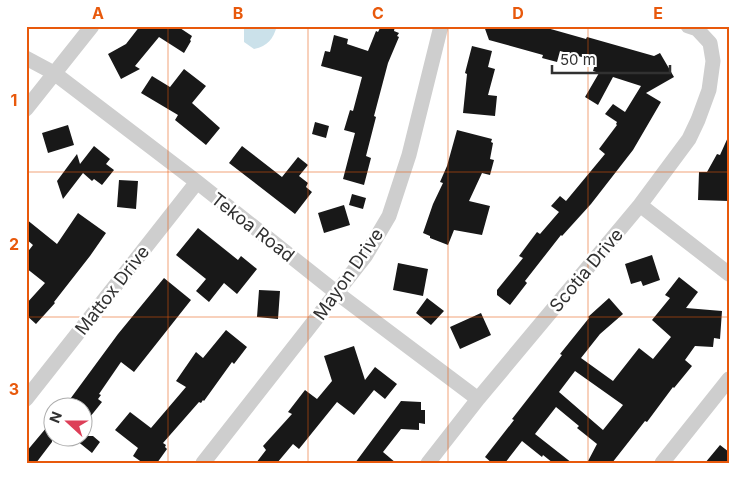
<svg xmlns="http://www.w3.org/2000/svg" width="755" height="489" font-family="Inter,sans-serif">
  <style>
    .water { fill: #cbe1ea }
    .building { fill: #181818; fill-rule: evenodd }
    .lines { fill: none; stroke-linecap: round; stroke-linejoin: round }
    .street { stroke: #cecece; stroke-width: 15 }
    .grid { fill: none; stroke: #e8590c; stroke-width: 1; stroke-opacity: 0.55 }
    .labels { text-anchor: middle; dominant-baseline: central; stroke-width: 5; stroke-linejoin: round; paint-order: stroke }
    .street-label { font-size: 18px; fill: #313131; stroke: #fff }
    .neatline { fill: none; stroke: #e8590c; stroke-width: 2 }
    .grid-label { font-size: 16px; text-anchor: middle; font-weight: bold; fill: #e8590c }
  </style>
  <rect width="100%" height="100%" fill="#fff"/>
  <path class="water" d="M244,26H277C273,39 268,46 254,49L244,42Z"/>
  <path class="building" d="M140,26H177L192,36L190,40L191,41L184,53L159,37L135,66L140,69L121,79L108,54L126,44Z
    M381,26H395L394,31L399,33L397,36L399,37L388,63L374,116L376,117L366,156L371,158L364,185L343,179L355,133L344,130L350,110L353,111L362,77L321,66L325,51L330,52L334,35L348,39L347,44L368,51L376,31L378,32Z
    M484,26H540L586,39L587,37L654,56L660,53L674,77L646,93L661,102L633,150L591,204L562,236L561,235L525,281L527,283L510,305L497,295V290L523,258L519,256L537,232L540,234L559,212L551,206L560,196L566,201L605,154L599,149L617,125L616,124L617,122L605,114L613,104L625,112L641,86L613,77L598,105L585,97L599,73L593,71L596,61L560,51L557,62L542,58L543,55L489,40Z
    M472,46L492,51L488,67L495,69L488,95L497,96L495,116L463,113L467,74L465,73Z
    M184,69L206,86L192,103L220,128L206,145L175,120L178,115L141,93L152,76L170,87Z
    M315,122L329,126L326,138L312,134Z
    M68,125L74,145L48,153L42,133Z
    M457,130L492,139L491,142L493,143L490,159L494,160L490,175L482,173L469,201L490,206L482,235L454,230L448,245L430,238V236L423,233L433,204L443,183L440,182L447,166Z
    M729,135V201L698,200L699,172H707L717,154L720,155Z
    M94,146L110,159L106,164L114,170L102,185L94,179L92,181L83,173L63,199L57,181L77,154L80,164Z
    M242,146L282,177L298,157L308,165L299,176L308,183L306,187L312,192L295,214L229,163Z
    M119,180L138,181L136,209L117,207Z
    M352,194L366,198L363,209L349,205Z
    M344,205L350,225L324,233L318,213Z
    M78,213L106,233L90,256L54,302L55,303L36,324L26,315V304L45,283L26,268V254L33,245L26,239V219L57,244Z
    M198,228L238,260L241,256L257,269L237,294L224,283L209,302L196,291L206,279L176,255Z
    M652,255L660,280L643,286L641,281L631,284L625,264Z
    M398,263L428,269L423,296L393,290Z
    M679,277L698,292L686,308L722,311L720,339L714,338L713,347L695,346L685,360L692,366L674,388L673,387L647,422L645,421L612,463H587L597,444L577,428L579,426L556,407L535,434L572,463H553L543,455L542,457L522,441L505,463H492L485,457L514,420L512,419L562,355L560,354L589,318L588,317L609,298L623,314L600,334L581,358L613,381L639,348L653,359L671,337L652,320L670,298L665,295ZM575,371L623,405L603,430L559,392Z
    M164,278L191,300L134,372L121,362L99,394L101,395L98,399L102,402L82,427V406H65L118,334Z
    M259,290L280,291L278,319L257,317Z
    M427,298L444,311L431,325L416,313Z
    M481,313L491,335L460,349L450,327Z
    M226,330L247,347L234,364L232,362L204,401L203,400L201,403L199,402L163,443L166,445L165,447L167,449L157,463H143L133,456L138,448L115,430L130,412L151,428L186,387L176,381L196,352L203,358Z
    M354,346L365,380L375,367L397,384L385,399L374,390L354,415L337,402L299,449L293,444L277,463H256L266,450L263,446L292,414L288,412L305,390L317,399L332,381L324,356Z
    M401,401L421,402V410H425V424L419,423V430L401,429L383,452L396,463H355Z
    M52,421V442L36,463H26V452Z
    M71,436H93L100,442L92,453Z
    M720,445L729,452V463H705Z"/>
  <g class="lines">
    <path class="street" d="M26,58L54,73L197,182L337,293L478,399
      M26,109L92,26
      M640,205L729,274
      M26,399L197,182
      M203,463L366,255L389,216L409,155L441,26
      M428,463L478,399L640,205L689,139L698,120L709,90L713,61L710,43L697,29L688,26
      M662,463L729,379"/>
  </g>
  <path class="grid" d="M168,26V463M308,26V463M448,26V463M588,26V463M26,172H729M26,317H729"/>
  <g class="labels">
    <g class="street-label">
      <text transform="translate(253 227) rotate(38)">Tekoa Road</text>
      <text transform="translate(586 270) rotate(-50)">Scotia Drive</text>
      <text transform="translate(348 274) rotate(-55)">Mayon Drive</text>
      <text transform="translate(112 290) rotate(-52)">Mattox Drive</text>
    </g>
  </g>
  <rect width="755" height="489" fill="none" stroke="#ffffff" stroke-width="55"/>
  <g transform="translate(68 422) rotate(291)"><circle r="24" fill="#ffffff" stroke="#adadad"/>
  <path d="M0-4L9 19L0 12L-9 19Z" fill="#dd3f58"/>
  <text y="-8" font-size="14" font-weight="bold" text-anchor="middle" fill="#313131">N</text>
  </g>
  <path d="M552 65v8h118v-8" fill="none" stroke="#313131" stroke-width="2.5"/>
  <text x="560" y="65" font-size="15" fill="#313131" stroke="#ffffff" stroke-width="4" paint-order="stroke">50 m</text>
  <rect x="28" y="28" width="700" height="434" class="neatline"/>
  <g class="grid-label">
    <text x="98" y="19">A</text>
    <text x="238" y="19">B</text>
    <text x="378" y="19">C</text>
    <text x="518" y="19">D</text>
    <text x="658" y="19">E</text>
    <text x="14" y="106">1</text>
    <text x="14" y="250">2</text>
    <text x="14" y="395">3</text>
  </g>
</svg>
